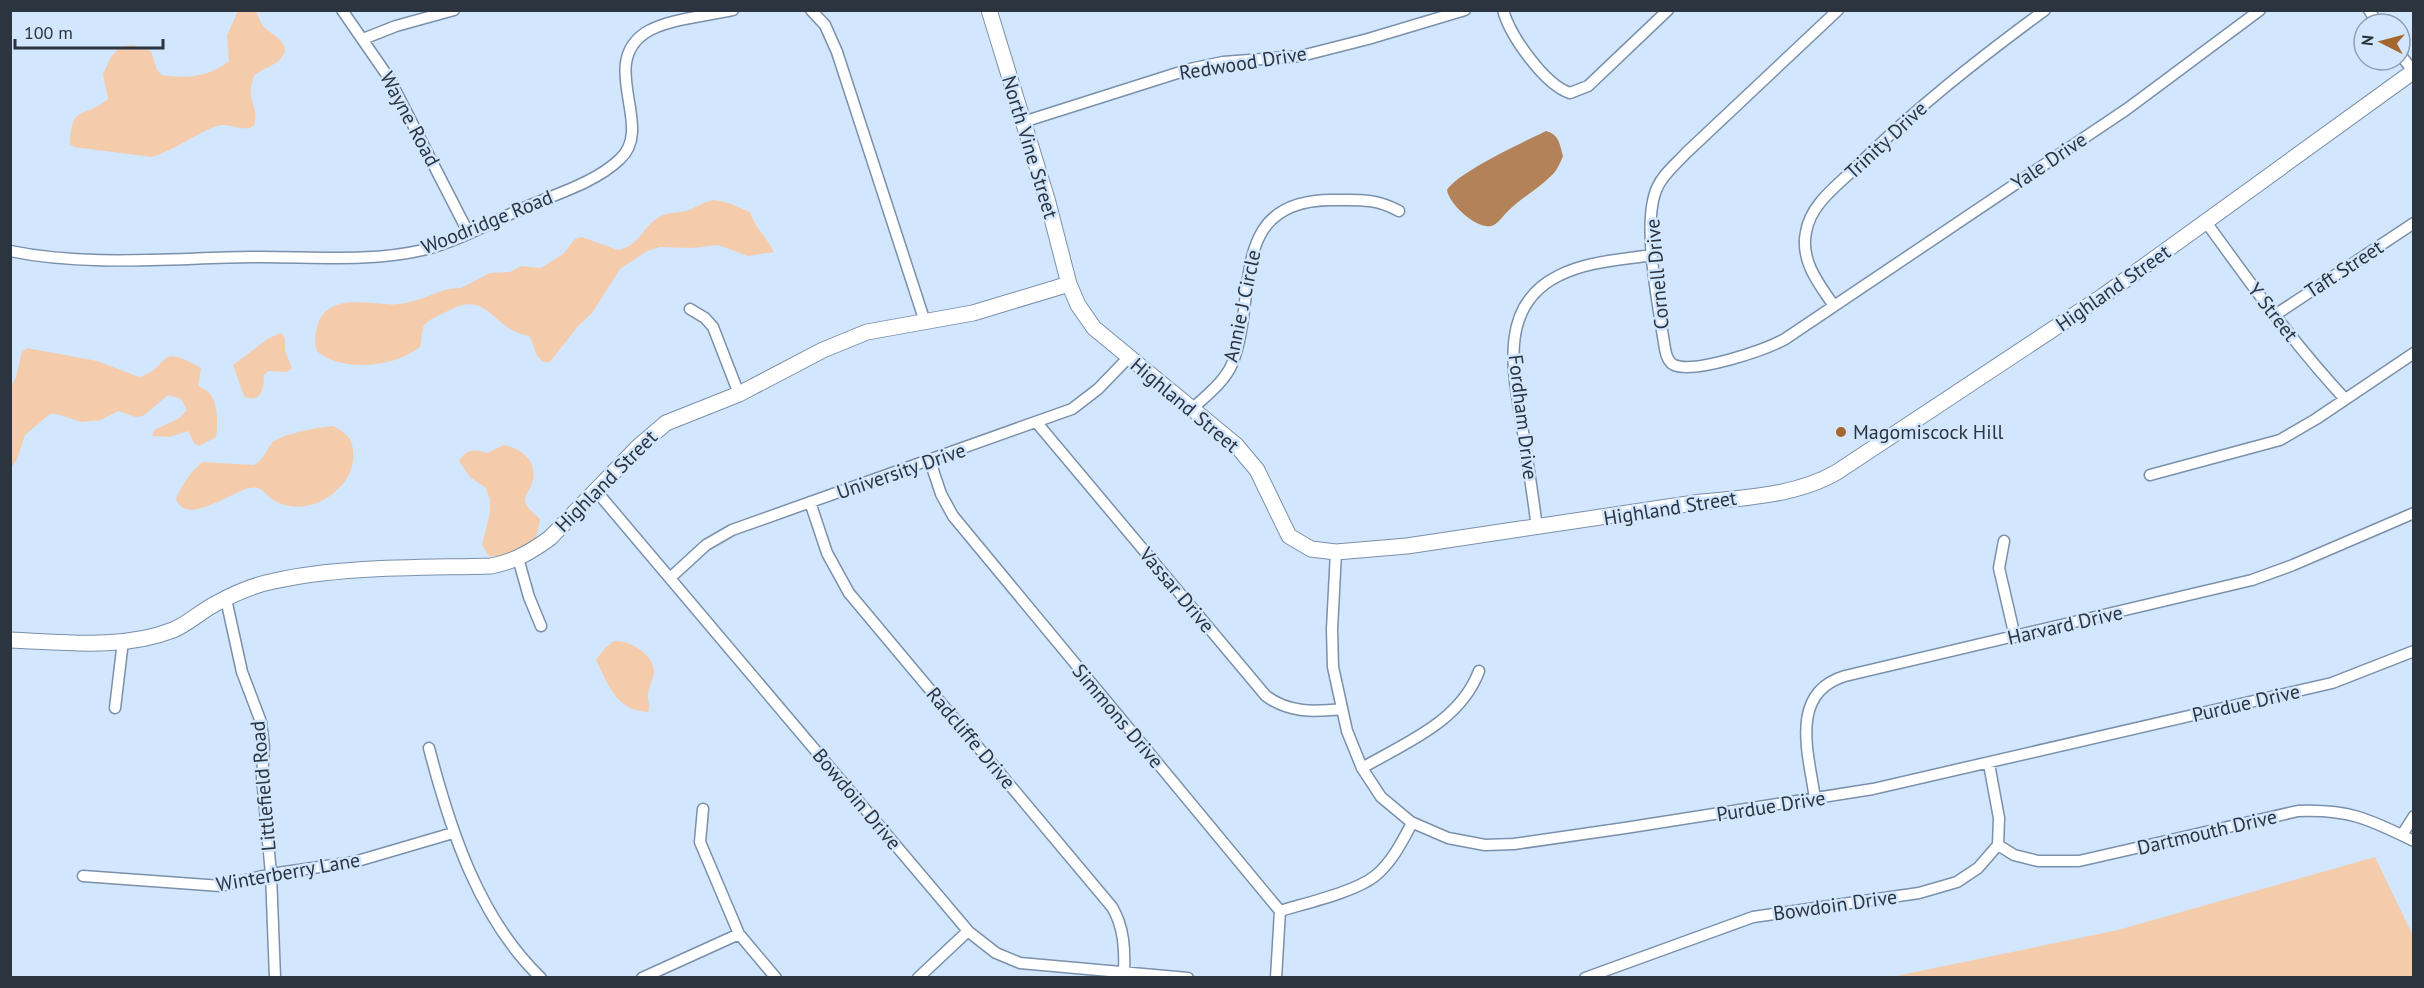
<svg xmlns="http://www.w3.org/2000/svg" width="2424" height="988" font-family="'PT Sans',sans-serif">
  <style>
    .green { fill: #f4ccac }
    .water { fill: #b38259 }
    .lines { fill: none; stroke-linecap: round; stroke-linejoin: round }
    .street-casing { stroke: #7a90ab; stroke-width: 13 }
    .secondary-casing { stroke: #7a90ab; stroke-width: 17 }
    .street { stroke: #fff; stroke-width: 10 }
    .secondary { stroke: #fff; stroke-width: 15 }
    .poi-dot { fill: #a5672d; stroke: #d2e6fd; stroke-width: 2 }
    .labels { text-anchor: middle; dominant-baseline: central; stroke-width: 5; stroke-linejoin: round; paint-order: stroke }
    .street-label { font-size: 20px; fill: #2b343f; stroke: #d2e6fd }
    .poi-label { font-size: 20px; fill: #2b343f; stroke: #d2e6fd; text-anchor: start }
  </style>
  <rect width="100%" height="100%" fill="#d2e6fd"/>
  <path class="green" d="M256,11C258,16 260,23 265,28C271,34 293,44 282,57C276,66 262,68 254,76C244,102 260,103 254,126C243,133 229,122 217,126C194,134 175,150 152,157L74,147L70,144C72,102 83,120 108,99L103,74L111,57L120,47L133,45L151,51L157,70L162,75C185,79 210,77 229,61L227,35L238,11Z
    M713,200L726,202L750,212C755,227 766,237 774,252L748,256L718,245L692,248L660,247L647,251L620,269L592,313L578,326L550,362C535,364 536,347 529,336C491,329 489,290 450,310C443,314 425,320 423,328C421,334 422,341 420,347C395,367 342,373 317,351C314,342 315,333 318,324C329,290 377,307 399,304C416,302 432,294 448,289L461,288L490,273L510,272L521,266L541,268L563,254L575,239L582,237L618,250C641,245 642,227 659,217C668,212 677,213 686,211C696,208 703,202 713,200Z
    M281,333L285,338V351L292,368L287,372L268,371L264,375C264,388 261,405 244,396L233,365L269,338Z
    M27,348L97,361L139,377C172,368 154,341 201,368L198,386C202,388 207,390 210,394C218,403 218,425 216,437L199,446L194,443L188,431L170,437L152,436L154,430L178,419L187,410L181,399L168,395L143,416L136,417L118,411L101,420L81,422L57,414H50L25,435L17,459L11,468V387L16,377L22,352Z
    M333,426C346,433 353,438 353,453C354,468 348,480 337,490C320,506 295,513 273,500C265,494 261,485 250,488C232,491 187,527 176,499C182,484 190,473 202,462L254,465C264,460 265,451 272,443C280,434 320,427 333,426Z
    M504,445C522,449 539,462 532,483C531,489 525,494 525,500C525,507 535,514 540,519L536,539C524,547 504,558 489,556L482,545L490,513V500L486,488L470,477L459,461C467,449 474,449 487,453Z
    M614,641C629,640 652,653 654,670C654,678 649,686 648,694C647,701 651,706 648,712C616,710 609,686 596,660L604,649Z
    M2375,857L2413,936V977H1891L2118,930Z"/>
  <path class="water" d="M1546,131C1559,134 1560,145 1563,156C1560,163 1557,171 1551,176C1538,189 1521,198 1508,211C1503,216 1497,225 1491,226C1476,229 1449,204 1447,190C1458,172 1524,142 1546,131Z"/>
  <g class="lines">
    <g class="street-casing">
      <path id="street" d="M342,10L389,78L468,232
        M811,10L825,25L837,52L925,322
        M1503,10C1510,36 1545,85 1570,93L1588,86L1668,10
        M1838,10L1686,153C1676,164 1663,174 1657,188C1641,223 1659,309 1665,349C1666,355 1668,362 1674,365C1695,374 1765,350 1785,339L2127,109L2260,10
        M2369,10L2378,24
        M363,39L396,26L454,10
        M2400,54L2413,71
        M1023,122L1190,69L1223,62L1301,56L1368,39L1465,10
        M2206,222C2250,283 2294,344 2345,399
        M10,251C88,267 172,258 251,257C307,256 367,263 423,250C456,242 488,224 519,210C552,195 594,184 620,159C655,127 598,65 645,33C666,19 707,16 733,10
        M1834,306C1819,284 1800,261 1806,232C1810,206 1834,188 1852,171C1912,111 1977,60 2045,10
        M690,309L705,318L713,327L739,394
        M2275,315L2414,223
        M1193,408C1207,395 1225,381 1232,364C1259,298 1225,200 1332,200C1359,200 1375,198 1399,211
        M1037,423L1266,696C1289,713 1314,712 1342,709
        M930,461L941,494L953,516L1280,911L1276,978
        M2150,475L2280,440L2316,419L2414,353
        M597,492L969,932L996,953L1020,963L1188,978
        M810,502L827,553L849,593L1112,907C1124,927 1125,950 1124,972
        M1537,528C1533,496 1528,464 1523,432C1514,377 1496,307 1558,276C1587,261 1621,260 1652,255
        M2004,541L1999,568L2015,637
        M1336,552L1332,629L1333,667L1347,731L1362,768L1381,797L1411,822L1448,838L1485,845L1514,844L1625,828L1873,789L2332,683L2414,651
        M518,558L529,597L541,626
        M670,578L706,545L732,530L1072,409L1098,389L1128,358
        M226,599L242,672L261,722L264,747L262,777L271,874L275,978
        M115,708L123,641
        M429,748C450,829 479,919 541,978
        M1362,768C1405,743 1460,722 1479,671
        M1815,799C1809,755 1788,693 1845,676L2252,580L2293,565L2414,513
        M703,809L700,842L739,934L776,978
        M2402,835L2414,816
        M1998,845L2014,855L2038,861H2079L2298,811C2349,809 2369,819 2414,841
        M83,876L221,886L271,874L354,862L453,833
        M1280,911C1306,903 1355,892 1375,876C1392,862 1402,842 1412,823
        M642,978L739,934
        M918,978L968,931
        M1585,978L1753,917L1919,893L1957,882L1978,868L1998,845L1999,818L1989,764"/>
    </g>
    <g class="secondary-casing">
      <path id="secondary" d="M989,10L1047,199L1069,284
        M10,640C63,642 122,650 173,630C188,624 200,612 215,604C233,594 254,585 274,581C341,566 422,568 491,566C514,562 532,551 550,538L638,447L666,423L739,394L823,350L867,332L973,313L1069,284L1078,305L1094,328L1236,445L1257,470L1289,536L1311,549L1336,552L1407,546L1701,502C1746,498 1798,495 1837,472L2103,296L2414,71"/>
    </g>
    <use href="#street" class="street"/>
    <use href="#secondary" class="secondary"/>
  </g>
  <circle class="poi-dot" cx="1841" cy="432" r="6"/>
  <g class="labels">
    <g class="street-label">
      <text transform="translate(1243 63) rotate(-9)">Redwood Drive</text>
      <text transform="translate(410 119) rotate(62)">Wayne Road</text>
      <text transform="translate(1886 140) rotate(-43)">Trinity Drive</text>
      <text transform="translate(1030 147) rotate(73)">North Vine Street</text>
      <text transform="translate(2049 161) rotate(-34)">Yale Drive</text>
      <text transform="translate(487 222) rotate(-22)">Woodridge Road</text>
      <text transform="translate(2344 269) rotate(-33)">Taft Street</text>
      <text transform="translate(1657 274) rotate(-95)">Cornell Drive</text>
      <text transform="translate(2113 288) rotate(-35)">Highland Street</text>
      <text transform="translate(1242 306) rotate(-78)">Annie J Circle</text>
      <text transform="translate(2273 312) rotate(52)">Y Street</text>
      <text transform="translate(1185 405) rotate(40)">Highland Street</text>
      <text transform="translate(1523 417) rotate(83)">Fordham Drive</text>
      <text transform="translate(901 471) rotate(-19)">University Drive</text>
      <text transform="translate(606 481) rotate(-45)">Highland Street</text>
      <text transform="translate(1670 508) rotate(-9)">Highland Street</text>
      <text transform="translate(1177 590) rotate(50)">Vassar Drive</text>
      <text transform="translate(2065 625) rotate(-13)">Harvard Drive</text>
      <text transform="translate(2246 703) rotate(-13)">Purdue Drive</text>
      <text transform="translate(1118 716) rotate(50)">Simmons Drive</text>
      <text transform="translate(971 738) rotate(50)">Radcliffe Drive</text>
      <text transform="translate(263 786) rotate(-95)">Littlefield Road</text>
      <text transform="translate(857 799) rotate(50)">Bowdoin Drive</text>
      <text transform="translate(1771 806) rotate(-9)">Purdue Drive</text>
      <text transform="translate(2207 832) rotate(-13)">Dartmouth Drive</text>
      <text transform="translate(288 872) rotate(-10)">Winterberry Lane</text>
      <text transform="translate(1835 905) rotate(-8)">Bowdoin Drive</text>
    </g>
    <g class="poi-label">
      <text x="1853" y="432">Magomiscock Hill</text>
    </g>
  </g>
  <rect width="2424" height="988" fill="none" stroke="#2b343f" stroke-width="24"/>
  <g transform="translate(2382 42) rotate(276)"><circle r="28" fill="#d2e6fd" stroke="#8f9fb1" stroke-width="1.5"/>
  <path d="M0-4.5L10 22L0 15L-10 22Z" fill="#a5672d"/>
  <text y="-9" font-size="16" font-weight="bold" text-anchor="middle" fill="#2b343f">N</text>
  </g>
  <path d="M15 39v9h148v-9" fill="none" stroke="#2b343f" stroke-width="3"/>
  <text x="24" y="39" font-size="18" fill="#2b343f" stroke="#d2e6fd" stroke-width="4.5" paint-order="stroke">100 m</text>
</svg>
